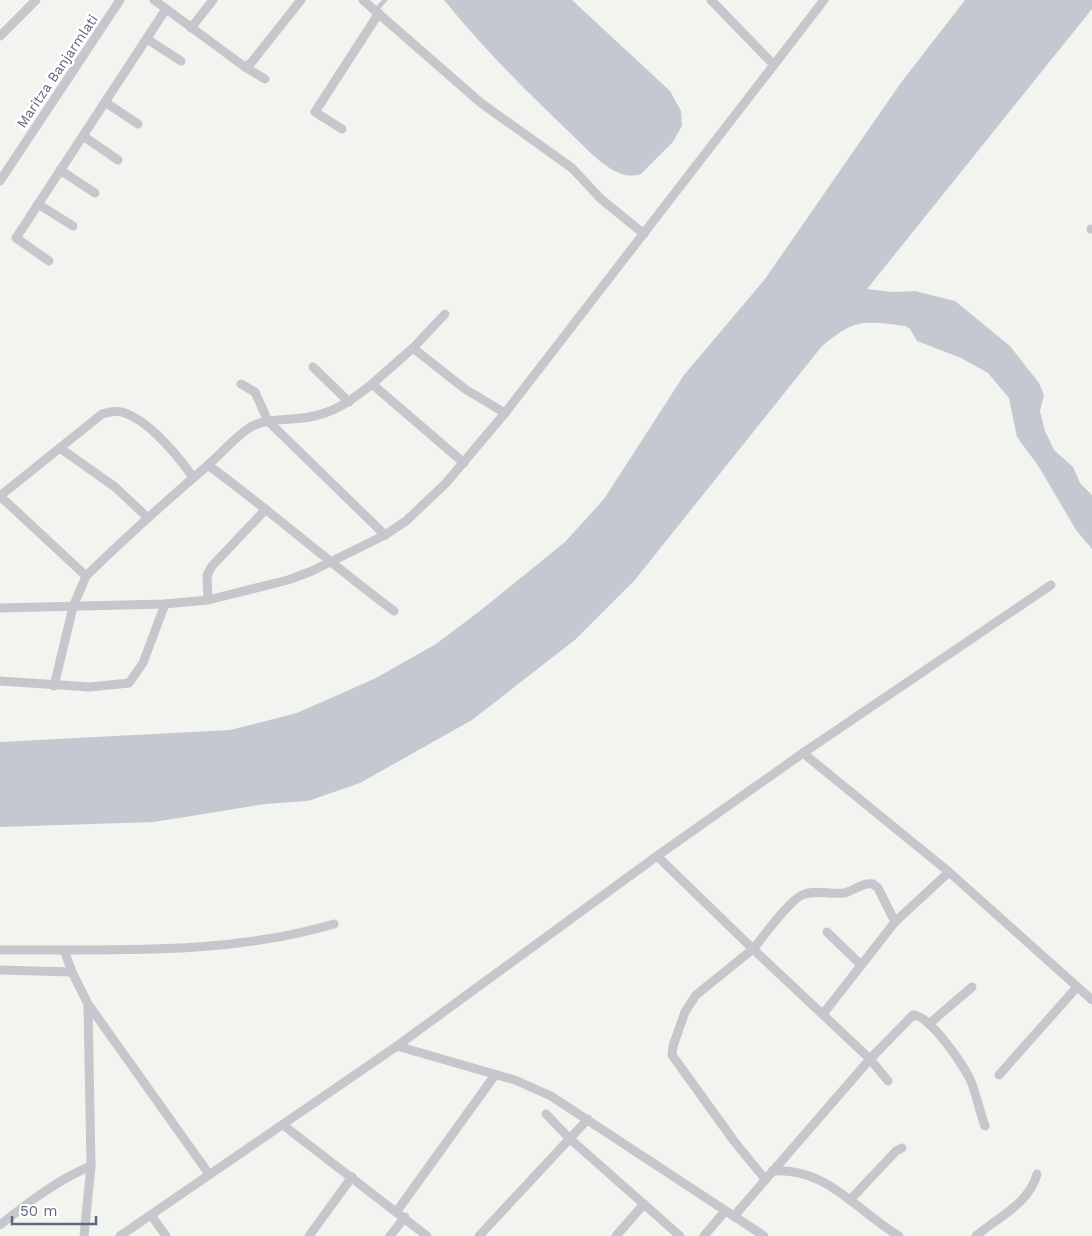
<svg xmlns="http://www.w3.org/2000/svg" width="1092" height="1236" viewBox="0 0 1092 1236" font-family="'Work Sans',sans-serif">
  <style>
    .water { fill: #c5c8d1 }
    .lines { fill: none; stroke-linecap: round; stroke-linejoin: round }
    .service { stroke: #c6c7cc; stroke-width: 4.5 }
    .minor { stroke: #c6c7cc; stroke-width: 9 }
    .labels { text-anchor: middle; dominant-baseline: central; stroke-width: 5; stroke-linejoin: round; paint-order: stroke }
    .street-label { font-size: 14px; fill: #636881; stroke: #fff }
  </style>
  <rect width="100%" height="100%" fill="#f2f4f0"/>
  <g class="water">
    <path d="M444,0h128l98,91 11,20 1,15 -10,17 -31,31c-6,2 -13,2 -19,0 -19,-6 -40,-30 -54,-43 -44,-42 -86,-84 -124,-131z"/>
    <path d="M965,0h127v9l-225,280 25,3 23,-1 40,10 55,45 29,37 5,12 -4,16 5,20 9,19 19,17 7,16 12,12v54l-16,-19 -37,-63 -22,-30 -8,-39 -21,-25 -27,-15 -44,-17 -7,-12 -4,-3c-43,-5 -50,-8 -84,20l-188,235 -58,58 -104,81 -112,63 -52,18 -43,3 -111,18 -154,5v-85l230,-12 67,-17 79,-35 60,-34 45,-34 84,-68 39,-43 80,-124 81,-96 135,-195z"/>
  </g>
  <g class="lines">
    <path class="service" d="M376,10l9,-10"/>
    <g class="minor">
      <path d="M154,0l91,67 20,12"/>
      <path d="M363,0l118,103 91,65 29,31 43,35"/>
      <path d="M711,0l63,65"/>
      <path d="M191,28l22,-28"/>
      <path d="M0,36l36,-36"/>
      <path d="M147,39l34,22"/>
      <path d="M245,67l6,-4 50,-63"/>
      <path d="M105,102l33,22"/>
      <path d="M342,129l-27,-17 64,-99"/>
      <path d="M83,136l35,24"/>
      <path d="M60,170l35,23"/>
      <path d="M0,181l120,-181"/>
      <path d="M38,204l35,22"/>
      <path d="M1091,229h1"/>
      <path d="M49,261l-33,-23 150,-229"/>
      <path d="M413,348l52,41 40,24"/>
      <path d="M313,367l36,35"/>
      <path d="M241,384l14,8 13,29 117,114"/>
      <path d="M372,384l41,-36 32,-34"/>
      <path d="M60,448l55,39 32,30"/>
      <path d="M208,465c64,47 123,99 186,146"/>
      <path d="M0,496l86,80c39,-38 79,-74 121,-110 15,-13 26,-27 42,-38 17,-11 41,-7 60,-11 25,-4 43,-17 63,-33l92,79"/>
      <path d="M0,496l102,-82c8,-2 15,-4 23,-1 25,9 52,42 68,64"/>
      <path d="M208,600l-1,-25 5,-9 54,-57"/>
      <path d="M0,608l165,-4 43,-4 80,-20 24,-9 73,-36 21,-14 40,-38 59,-70 319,-413"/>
      <path d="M0,681l90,6 39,-4 14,-20 22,-59"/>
      <path d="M54,686l19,-79 13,-31"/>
      <path d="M803,753l146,119 143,128"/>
      <path d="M657,856l96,93c10,-12 36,-48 49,-54 12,-6 29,0 42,-2 10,-2 18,-11 29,-9l5,4 17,34"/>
      <path d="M827,932l34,33"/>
      <path d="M0,950c113,-1 225,6 334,-26"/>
      <path d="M64,950l8,22"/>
      <path d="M0,970l72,2 16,32 121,170"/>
      <path d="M823,1014l72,-92 54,-50"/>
      <path d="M929,1024l43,-37"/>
      <path d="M397,1046l118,34 36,16 213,140"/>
      <path d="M999,1075l78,-88"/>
      <path d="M546,1114l23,24 111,98"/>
      <path d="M283,1125l144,111"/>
      <path d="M772,1171c53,-5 85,40 127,65"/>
      <path d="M765,1179l-31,-38 -62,-86 1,-9 12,-34 11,-17 57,-46 117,110 18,22"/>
      <path d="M850,1200l46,-49 6,-3"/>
      <path d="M397,1211l98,-136"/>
      <path d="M151,1215l15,21"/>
      <path d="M734,1216l136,-157 43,-44c17,0 53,53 59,69 5,14 8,28 13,42"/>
      <path d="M0,1225c29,-23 57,-45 91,-59l-3,-161"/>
      <path d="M84,1236l7,-70"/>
      <path d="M120,1236l277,-190 260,-190 146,-103 248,-168"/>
      <path d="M309,1236l43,-59"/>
      <path d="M390,1236l15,-19"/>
      <path d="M479,1236l109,-117"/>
      <path d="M616,1236l28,-32"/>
      <path d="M704,1236l21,-25"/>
      <path d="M976,1236c22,-19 53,-32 61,-62"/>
    </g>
  </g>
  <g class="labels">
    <g class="street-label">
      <text transform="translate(57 71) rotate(-56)">Maritza Banjarmlati</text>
    </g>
  </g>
  <path d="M12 1216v8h84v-8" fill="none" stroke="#636881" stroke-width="2.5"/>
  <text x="20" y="1216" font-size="15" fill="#636881" stroke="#ffffff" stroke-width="4" paint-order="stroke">50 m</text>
</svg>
